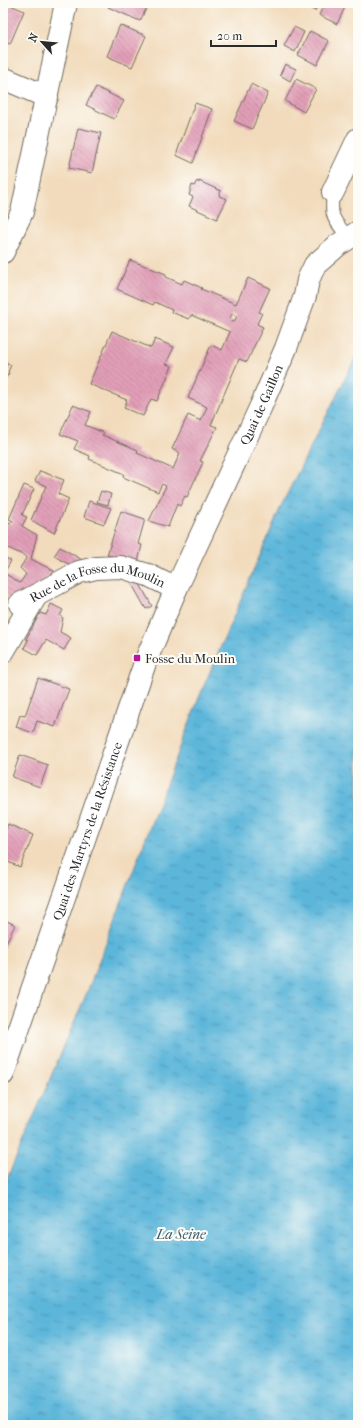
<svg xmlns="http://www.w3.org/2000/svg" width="361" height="1428" viewBox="0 0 361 1428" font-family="'IM FELL French Canon',serif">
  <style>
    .water { fill: url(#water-ripples); stroke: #447082 }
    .building { fill: url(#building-back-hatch); fill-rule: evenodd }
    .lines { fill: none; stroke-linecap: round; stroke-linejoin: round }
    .lane-casing { stroke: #71695e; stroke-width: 14 }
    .street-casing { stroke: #71695e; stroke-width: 24 }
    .lane { stroke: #fff; stroke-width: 12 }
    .street { stroke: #fff; stroke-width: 22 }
    .poi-dot { fill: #b5179e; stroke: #fdfcf7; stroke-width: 1.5 }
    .labels { text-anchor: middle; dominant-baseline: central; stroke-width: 4; stroke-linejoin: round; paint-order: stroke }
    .street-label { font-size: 13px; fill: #2b2b2b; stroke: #fdfcf7 }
    .poi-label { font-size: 13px; fill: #2b2b2b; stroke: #fdfcf7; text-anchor: start }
    .water-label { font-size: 14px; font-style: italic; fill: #3c5c68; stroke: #fdfcf7 }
  </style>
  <defs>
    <pattern id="water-ripples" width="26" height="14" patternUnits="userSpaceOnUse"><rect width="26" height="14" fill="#5cb6da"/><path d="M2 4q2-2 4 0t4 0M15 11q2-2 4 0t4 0" fill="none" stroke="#4c94b1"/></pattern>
    <pattern id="building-back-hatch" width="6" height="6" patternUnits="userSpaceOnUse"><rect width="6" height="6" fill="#e29fb8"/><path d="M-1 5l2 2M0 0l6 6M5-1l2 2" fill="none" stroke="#b78296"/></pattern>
  </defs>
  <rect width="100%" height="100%" fill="#fdfcf7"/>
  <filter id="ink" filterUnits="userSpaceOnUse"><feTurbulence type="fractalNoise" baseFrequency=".025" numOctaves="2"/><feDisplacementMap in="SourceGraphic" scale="8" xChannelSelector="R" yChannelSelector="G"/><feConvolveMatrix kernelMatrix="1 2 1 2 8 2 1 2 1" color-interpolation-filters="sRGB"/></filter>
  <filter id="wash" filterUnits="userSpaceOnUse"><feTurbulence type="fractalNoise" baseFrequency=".012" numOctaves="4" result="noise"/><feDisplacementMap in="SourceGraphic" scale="16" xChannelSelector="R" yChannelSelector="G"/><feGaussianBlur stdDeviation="0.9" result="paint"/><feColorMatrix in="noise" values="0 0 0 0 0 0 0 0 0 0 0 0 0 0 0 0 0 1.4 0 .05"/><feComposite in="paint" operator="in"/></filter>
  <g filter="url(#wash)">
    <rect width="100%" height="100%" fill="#f2dbbc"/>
    <path class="water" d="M358,353v1072h-355v-237l85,-198 112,-295 82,-191z"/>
    <g id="blocks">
      <g class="building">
        <path d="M3,3h3l18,8 -14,33 -7,-3z"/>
        <path d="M110,3h39l-9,18 -32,-14z"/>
        <path d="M306,3h13l-4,8 -10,-5z"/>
        <path d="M325,3h22l-10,21 -18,-9z"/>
        <path d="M120,25l26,11 -14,31 -25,-11z"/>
        <path d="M294,27l10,5 -9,20 -11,-6z"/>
        <path d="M310,31l19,10 -12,24 -19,-10z"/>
        <path d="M285,64l11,5 -6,12 -10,-6z"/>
        <path d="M296,79l20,10 -12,23 -19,-11z"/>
        <path d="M251,84l17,9 -16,36 -18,-8z"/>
        <path d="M96,87l28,14 -10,18 -28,-14z"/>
        <path d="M195,103l17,6 -19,54 -17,-8z"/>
        <path d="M78,128l23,5 -9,40 -23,-5z"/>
        <path d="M197,181l2,2v-2l22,10 -2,5 8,3 -10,20 -28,-13 4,-9 -4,-2 3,-10 2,1z"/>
        <path d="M130,260l36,14v3l16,7 2,-4 18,8 -1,1 35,15 12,-26 22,10 -11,24 3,1 -5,11 6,3 -16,35 -8,-3 -28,66 6,2 -17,34 3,1 -16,35 -2,-1 -5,10 -3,-2 -9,23 -19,-6 17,-35 -4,-2 -4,8 -35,-15 1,-3 -35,-15 1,-3 -16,-7 4,-8 -18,-7 13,-29 18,7 -6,13 19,8 -2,2 36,15 -1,3 36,16 7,-16 -8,-4 16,-34 13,6 6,-14 -19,-9 23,-53 11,5 8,-18 -39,-17 -2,4 -18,-7 1,-2 -17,-8 -2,3 -36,-16zM232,314l5,2 -3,6 -5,-2z"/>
        <path d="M112,331l39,17 4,-9 19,8 -8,17 6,2 -15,35 -6,-2 -8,17 -19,-8 3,-8 -38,-16z"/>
        <path d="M3,361l8,4 -3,7 1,1 -6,10z"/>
        <path d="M40,471l24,9 -6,14 11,5 -15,34 -23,-13 15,-34 -11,-5z"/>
        <path d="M24,485l10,4 -12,26 5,2 -5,9 15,9 -6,24 23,12 -21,20 -20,12 -10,-12v-35l8,5 -7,12 16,10 6,-9 -6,-6 7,-11 -23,-11 1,-2 -2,-1v-22l7,3 3,-3 -4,-2z"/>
        <path d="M101,491l10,3 -3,11 -11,-3z"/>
        <path d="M89,501l22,7 -7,16 -20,-7z"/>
        <path d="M121,511l24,8 -7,25 4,1 -4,17 -31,-7z"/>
        <path d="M60,547l24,14 -10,6 -20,-11z"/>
        <path d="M129,579h8l15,27 -6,3z"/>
        <path d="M51,604l12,6 -3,6 3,2 -3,14 11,6 -7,12 -18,-10 -9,15 -13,-7 4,-8 -2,-1 14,-26 6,2z"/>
        <path d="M3,617l8,9 -8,10z"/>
        <path d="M38,678l31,11 -14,38 -18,-6 -4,12 -17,-6 4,-12 5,1z"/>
        <path d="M20,755l28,10 -8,22 -28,-10z"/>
        <path d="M8,824l25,11 -13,32 -17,-7v-25z"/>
        <path d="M3,919l12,6 -12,24z"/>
      </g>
    </g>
  </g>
  <g filter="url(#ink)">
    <use href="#blocks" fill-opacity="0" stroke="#71695e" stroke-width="1"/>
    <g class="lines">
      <g class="lane-casing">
        <path id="lane" d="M333,192c-3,26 0,27 16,46"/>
      </g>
      <g class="street-casing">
        <g id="street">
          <path d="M3,78l44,19"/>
          <path d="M333,192l25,-53"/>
          <path d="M3,252l19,-40 44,-209"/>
          <path id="s1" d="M20,604l59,-32 17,-4 25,-1 27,8 28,14"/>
          <path d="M3,652l33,-56"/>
          <path id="s2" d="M3,1074l143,-414 30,-71 85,-183 25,-58 19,-52 3,-16 7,-15 23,-20 20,-13"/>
        </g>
      </g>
      <use href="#lane" class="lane"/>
      <use href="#street" class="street"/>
    </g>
  </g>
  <rect class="poi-dot" x="133" y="654" width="8" height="8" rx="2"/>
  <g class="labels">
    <g class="street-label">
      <text stroke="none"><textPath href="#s2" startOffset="718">Quai de Gaillon</textPath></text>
      <text stroke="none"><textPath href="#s1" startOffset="84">Rue de la Fosse du Moulin</textPath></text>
      <text stroke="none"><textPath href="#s2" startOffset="257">Quai des Martyrs de la Résistance</textPath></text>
    </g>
    <g class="poi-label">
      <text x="145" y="658">Fosse du Moulin</text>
    </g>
    <g class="water-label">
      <text x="181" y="1234">La Seine</text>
    </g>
  </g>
  <rect width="361" height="1428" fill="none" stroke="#fdfcf7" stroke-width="16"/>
  <g transform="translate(42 42) rotate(297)" stroke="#fdfcf7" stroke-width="3" paint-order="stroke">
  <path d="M0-3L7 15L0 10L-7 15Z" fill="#2b2b2b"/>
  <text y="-6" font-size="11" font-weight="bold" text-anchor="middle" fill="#2b2b2b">N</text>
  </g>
  <path d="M211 40v6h65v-6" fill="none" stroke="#2b2b2b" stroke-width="2"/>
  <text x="217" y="40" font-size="12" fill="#2b2b2b" stroke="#fdfcf7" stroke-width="3" paint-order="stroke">20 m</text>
</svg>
